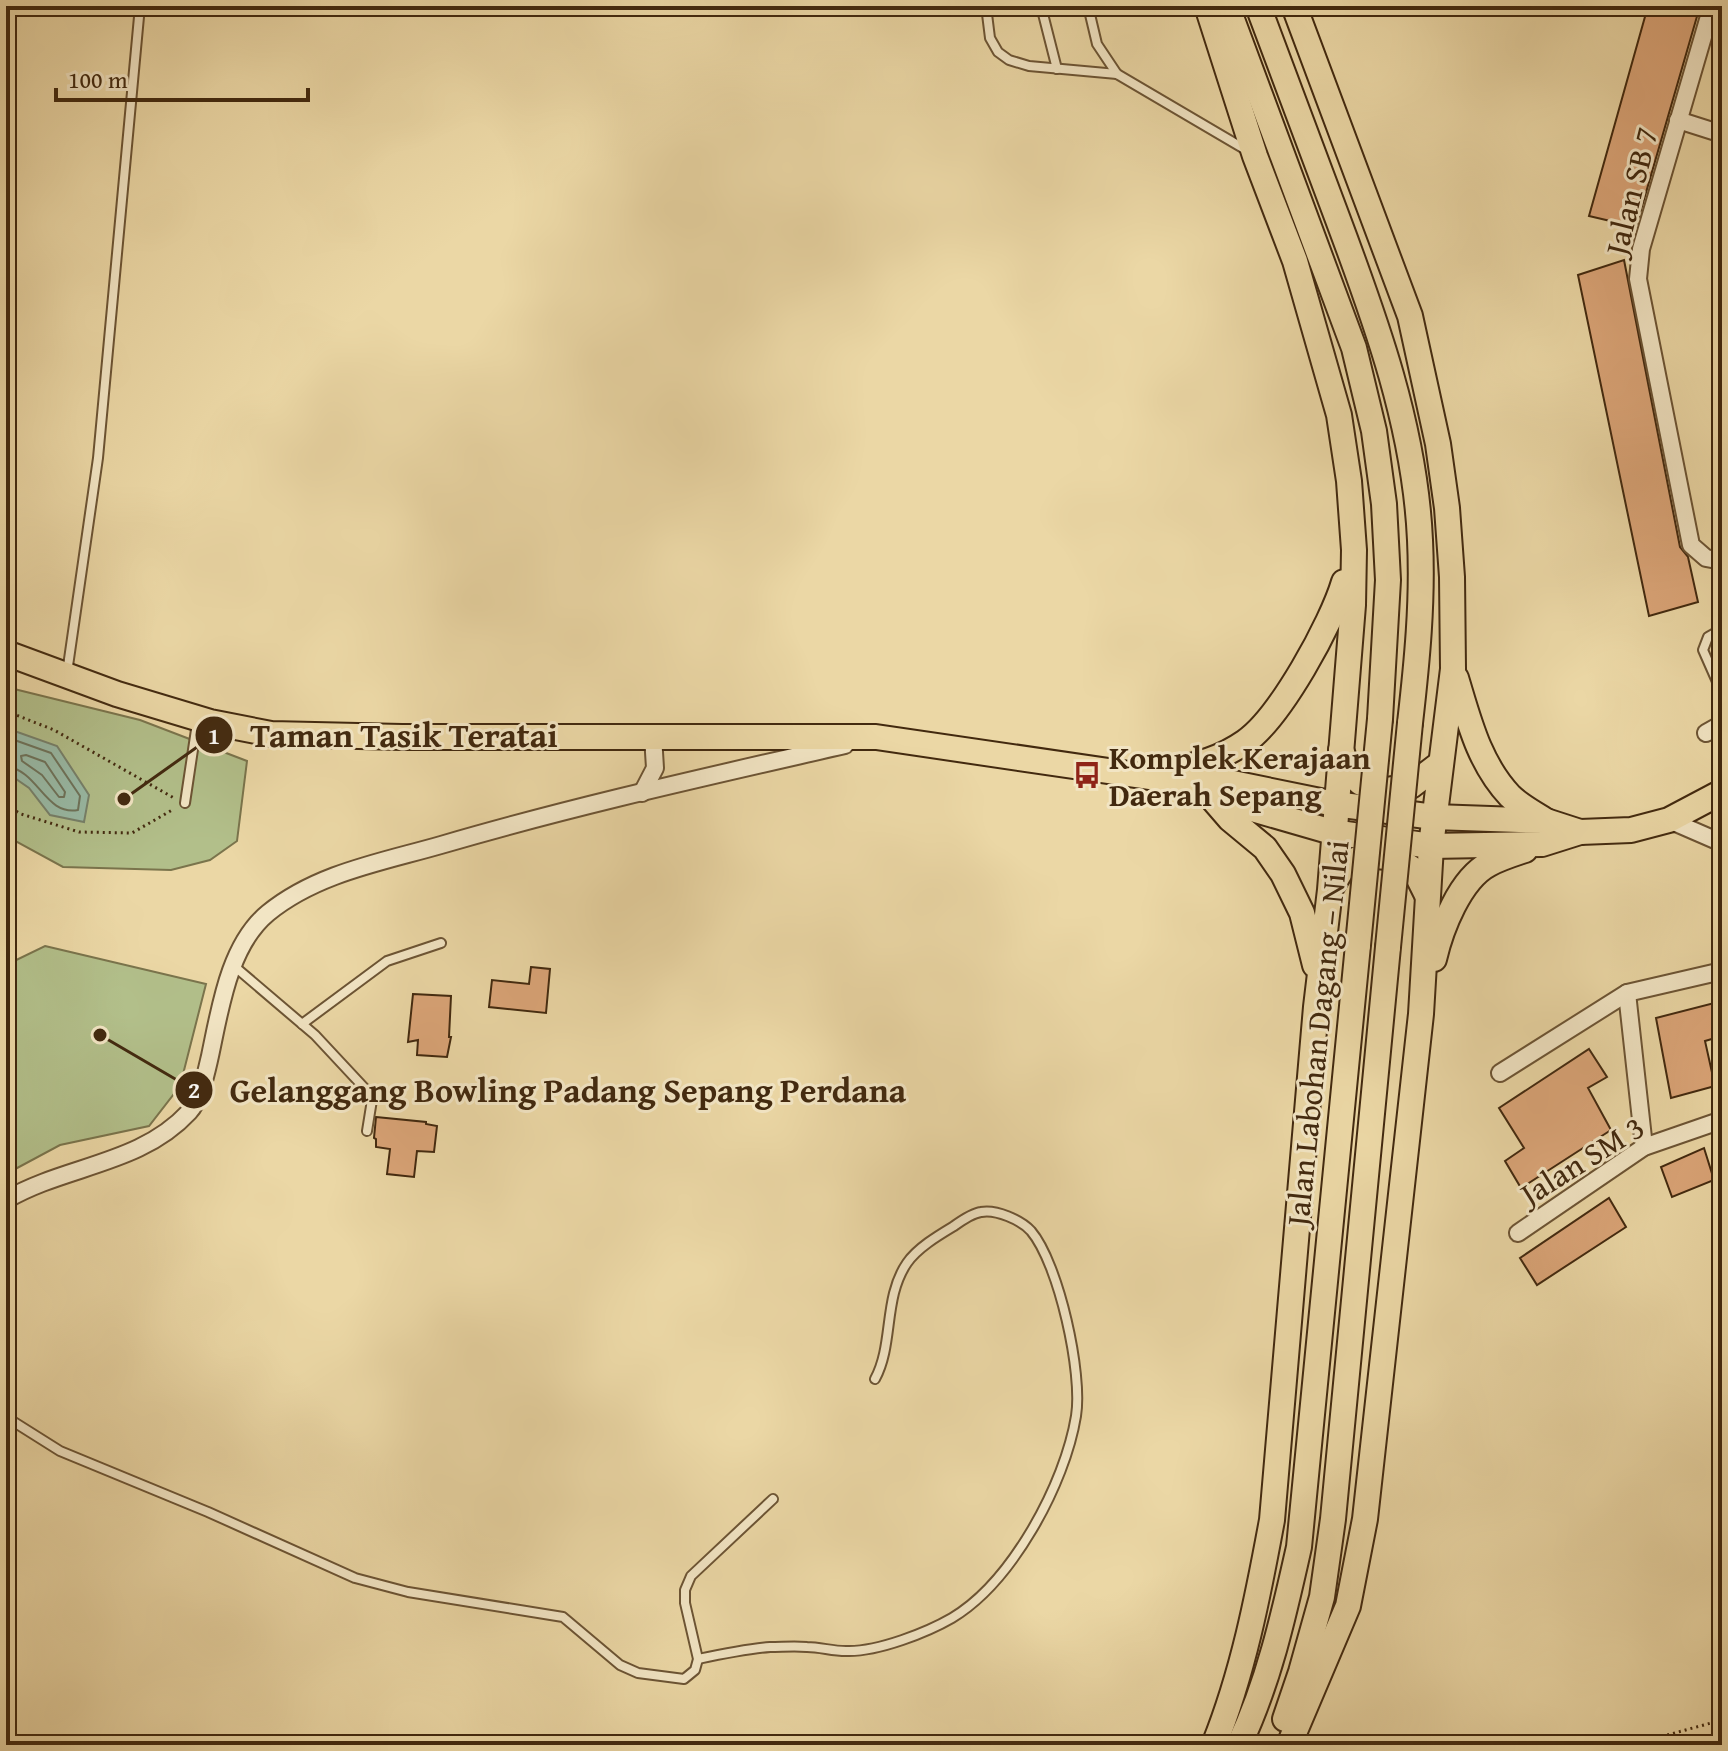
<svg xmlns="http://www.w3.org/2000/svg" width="1728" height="1751" viewBox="0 0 1728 1751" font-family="'Gentium Book Plus',serif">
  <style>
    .green { fill: #b2bf8a; stroke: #7a744c; stroke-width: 2 }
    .water { fill: #98baa6; stroke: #76806a; stroke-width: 2 }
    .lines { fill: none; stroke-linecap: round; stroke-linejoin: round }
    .shore { stroke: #6d725a; stroke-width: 2 }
    .building { fill: #dba578; stroke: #42290f; stroke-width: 2 }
    .service-casing { stroke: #6c5434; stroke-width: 12 }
    .minor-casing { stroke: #6c5434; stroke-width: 20 }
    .primary-casing { stroke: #42290f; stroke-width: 28 }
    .path { stroke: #42290f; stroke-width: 3; stroke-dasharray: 2 4; stroke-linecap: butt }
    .service { stroke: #f2e5c4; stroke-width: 8 }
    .minor { stroke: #f2e5c4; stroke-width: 16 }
    .primary { stroke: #ebd7a5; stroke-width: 24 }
    .primary-bridge-casing { stroke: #42290f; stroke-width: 28; stroke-linecap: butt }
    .primary-bridge { stroke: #ebd7a5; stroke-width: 24 }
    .labels { text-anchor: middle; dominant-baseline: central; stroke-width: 6; stroke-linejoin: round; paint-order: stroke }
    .street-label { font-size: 32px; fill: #42290f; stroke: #f2e5c4 }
    .poi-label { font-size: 32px; font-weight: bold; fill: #42290f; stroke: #f2e5c4; text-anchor: start }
    .leader { fill: none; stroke: #42290f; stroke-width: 3 }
    .callout-dot { fill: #42290f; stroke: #f2e5c4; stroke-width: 3 }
    .mark-label { font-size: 24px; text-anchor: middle; font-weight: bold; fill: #fff }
    .callout-label { font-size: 34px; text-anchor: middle; font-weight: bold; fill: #42290f; stroke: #f2e5c4; stroke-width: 6; stroke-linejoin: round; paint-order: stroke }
  </style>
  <rect width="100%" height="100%" fill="#ebd7a5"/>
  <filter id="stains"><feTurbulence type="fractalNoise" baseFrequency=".0025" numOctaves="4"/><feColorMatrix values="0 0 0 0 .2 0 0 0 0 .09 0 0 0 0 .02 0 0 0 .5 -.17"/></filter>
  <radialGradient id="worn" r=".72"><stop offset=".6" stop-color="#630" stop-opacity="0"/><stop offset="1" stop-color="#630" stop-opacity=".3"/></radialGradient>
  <g class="green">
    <path d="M6,687l134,33 107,41 -10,80 -27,19 -39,10 -108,-3 -57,-31z"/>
    <path d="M45,946l161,38 -26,102 -31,40 -89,19 -54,29v-209z"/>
  </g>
  <path class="water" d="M6,728l51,18 32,49 -5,27 -34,-7 -21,-27 -23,-16z"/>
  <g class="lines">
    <g class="shore">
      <path d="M6,737l45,16 29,43 -2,14c-33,6 -39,-39 -72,-44"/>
      <path d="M26,755l19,7 20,30 -1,5h-5l-17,-22 -20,-14 -1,-5z"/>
    </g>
  </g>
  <g class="building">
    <path d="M1648,6h52l-64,221 -47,-11z"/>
    <path d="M1624,260l56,287 8,10 10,45 -49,14 -71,-341z"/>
    <path d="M531,967l19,2 -4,44 -57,-6 3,-27 37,4z"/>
    <path d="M413,994l38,2 -2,41h2l-4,20 -30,-2 1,-15 -10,2z"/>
    <path d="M1722,1001v35l-17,5 10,45 -44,12 -15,-80z"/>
    <path d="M1589,1049l18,28 -19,11 23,42 -90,58 -16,-27 19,-13 -25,-40z"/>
    <path d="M376,1117l50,5v2l11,2 -3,26 -17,-1 -3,26 -27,-3 3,-25 -14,-2v-8l-2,-1z"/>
    <path d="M1704,1148l10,32 -42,17 -11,-30z"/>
    <path d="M1609,1198l17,29 -89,58 -17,-27z"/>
  </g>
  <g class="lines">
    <g class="service-casing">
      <g id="service">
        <path d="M986,6l4,32 8,14 11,8 20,6 88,8 131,77"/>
        <path d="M1041,6l16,63"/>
        <path d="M1088,6l9,38 20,30"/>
        <path d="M1722,629l-14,8 -5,13 19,43"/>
        <path d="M67,673l31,-215 42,-452"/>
        <path d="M185,803l12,-80"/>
        <path d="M234,966l81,69 55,59 2,6 -5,31"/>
        <path d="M302,1024l85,-63 54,-18"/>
        <path d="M6,1417l54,34 148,61 147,66 53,14 155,25 57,48 18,8 46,6 11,-9 3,-11 -13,-56v-13l6,-14 82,-77"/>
        <path d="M698,1659c24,-5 48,-10 72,-12 12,0 25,-1 37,0 14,0 28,5 42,4 30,0 77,-18 103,-33 60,-36 113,-134 124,-202 7,-42 -17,-152 -45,-185 -10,-11 -35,-22 -50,-19 -8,1 -20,9 -27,14 -15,9 -37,22 -47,37 -24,35 -13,81 -32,116"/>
      </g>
    </g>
    <g class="minor-casing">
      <g id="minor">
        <path d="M1712,6l-71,243 -3,30 53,266 15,13 16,3"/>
        <path d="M1678,120l44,14"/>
        <path d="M1706,733l16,-9"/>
        <path d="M642,793l13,-25 -2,-32"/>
        <path d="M1669,820l53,23"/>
        <path d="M1627,993l17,154"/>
        <path d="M1500,1073l127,-80 95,-22"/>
        <path d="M6,1200c60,-35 134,-35 183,-88 12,-13 17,-39 21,-56 10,-47 19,-111 58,-143 49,-40 114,-51 173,-68 133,-39 269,-69 404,-100"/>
        <path d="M1518,1233l126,-86 78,-27"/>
      </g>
    </g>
    <g class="primary-casing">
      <g id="primary">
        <path d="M1207,6l48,150 40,105 44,154 10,66 5,69 -1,55 -23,285 -14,117 -44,513c-14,76 -29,153 -58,225"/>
        <path d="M1227,6l127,342 20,83 10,73 4,76 -8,139"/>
        <path d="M1258,6c26,70 53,141 79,211 39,104 78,211 83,323 3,61 -3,122 -10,183"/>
        <path d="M6,653l111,41 93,28 61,12 131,3h474l314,46 23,-4 122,25 99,13 112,4 34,11"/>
        <path d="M1456,678c13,43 23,85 54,118 10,10 24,17 36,25"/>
        <path d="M1341,750l9,23 11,10 25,7 25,-4 30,-23"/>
        <path d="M1171,771c27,-6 51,-13 74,-29 35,-24 87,-119 99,-160"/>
        <path d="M1211,797l121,35 99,14 111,-2 38,-12 51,-2 38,-10 53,-28"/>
        <path d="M1211,797l19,22 35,29 18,26 19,39 13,52"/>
        <path d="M1331,888l14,-24 22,-9 29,3 19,13 12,24"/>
        <path d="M1434,959c7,-30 26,-80 55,-95 11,-6 24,-10 36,-14"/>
        <path d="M1285,1719l16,-47 21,-75 11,-78 55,-572"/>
        <path d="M1239,1745c30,-63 45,-131 60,-198l59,-602"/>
        <path d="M1289,1745l59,-139 17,-87 56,-505 10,-168 22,-177 -1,-92 -5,-69 -9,-64 -28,-128 -116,-310"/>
      </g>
    </g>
    <g class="path">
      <path d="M6,711l48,19 120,68"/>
      <path d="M6,805l15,9 58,18 53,1 42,-24"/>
      <path d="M1590,1745l70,-8 62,-17"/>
    </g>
    <use href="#service" class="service"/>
    <use href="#minor" class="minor"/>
    <use href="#primary" class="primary"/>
    <g class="primary-bridge-casing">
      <g id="primary-bridge">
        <path d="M1358,945l22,-226"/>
        <path d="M1388,947l22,-224"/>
      </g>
    </g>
    <use href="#primary-bridge" class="primary-bridge"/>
  </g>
  <defs>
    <g id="bus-bare" transform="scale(2.16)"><path d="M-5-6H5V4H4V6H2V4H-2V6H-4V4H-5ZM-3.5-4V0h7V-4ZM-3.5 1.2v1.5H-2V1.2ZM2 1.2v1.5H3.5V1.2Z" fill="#8f2418" stroke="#f2e5c4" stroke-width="2.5" paint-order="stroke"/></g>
  </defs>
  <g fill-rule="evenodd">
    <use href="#bus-bare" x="1087" y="775"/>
  </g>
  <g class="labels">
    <g class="street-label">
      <text transform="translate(1631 191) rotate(-76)">Jalan SB 7</text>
      <text transform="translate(1317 1033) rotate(-84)">Jalan Labohan Dagang ‒ Nilai</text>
      <text transform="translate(1582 1160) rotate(-32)">Jalan SM 3</text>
    </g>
    <g class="poi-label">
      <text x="1109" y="757">Komplek Kerajaan<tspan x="1109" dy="37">Daerah Sepang</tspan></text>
    </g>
  </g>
  <path class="leader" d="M124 799L214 735M100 1035L194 1090"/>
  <g class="callout-dot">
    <circle cx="124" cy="799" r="8"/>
    <circle cx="100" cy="1035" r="8"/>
    <circle cx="214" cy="735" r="20"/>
    <circle cx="194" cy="1090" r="20"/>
  </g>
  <g class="mark-label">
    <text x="214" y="744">1</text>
    <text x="194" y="1098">2</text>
  </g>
  <g class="callout-label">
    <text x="404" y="747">Taman Tasik Teratai</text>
    <text x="568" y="1102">Gelanggang Bowling Padang Sepang Perdana</text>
  </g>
  <rect width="1728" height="1751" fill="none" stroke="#ebd7a5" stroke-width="32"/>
  <rect x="8" y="8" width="1712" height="1735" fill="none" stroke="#42290f" stroke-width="4"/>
  <rect x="16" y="16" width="1696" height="1719" fill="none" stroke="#42290f" stroke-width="2"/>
  <path d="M56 88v12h252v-12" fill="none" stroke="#42290f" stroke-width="4"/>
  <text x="68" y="88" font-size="24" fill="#42290f" stroke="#f2e5c4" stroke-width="6" paint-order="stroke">100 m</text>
  <rect width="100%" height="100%" filter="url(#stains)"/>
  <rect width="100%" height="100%" fill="url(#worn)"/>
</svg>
